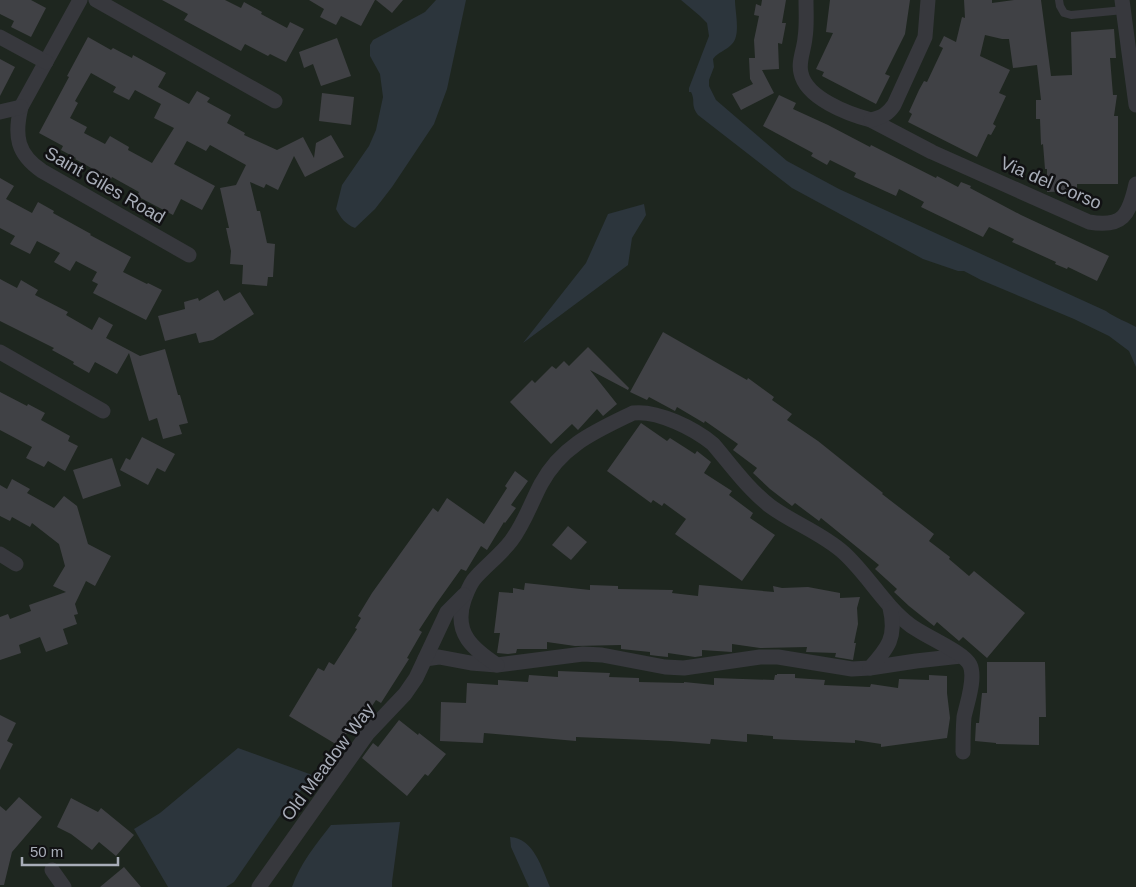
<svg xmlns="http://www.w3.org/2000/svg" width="1136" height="887" viewBox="0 0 1136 887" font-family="Helvetica,sans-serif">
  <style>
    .green { fill: #1e261f }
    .water { fill: #2c353c }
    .building { fill: #404145; fill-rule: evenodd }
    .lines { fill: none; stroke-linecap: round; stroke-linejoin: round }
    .service { stroke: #37383d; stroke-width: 8 }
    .minor { stroke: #37383d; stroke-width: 15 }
    .labels { text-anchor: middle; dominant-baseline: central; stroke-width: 5; stroke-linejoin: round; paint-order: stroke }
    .street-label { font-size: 18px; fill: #a8adb8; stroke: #111113 }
  </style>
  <rect width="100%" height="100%" fill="#161618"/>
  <rect class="green" x="0" y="0" width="1136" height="887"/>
  <g class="water">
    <path d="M436,0h30l-19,89 -13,35 -42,63 -17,22 -20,19c-10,-4 -14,-10 -19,-19l6,-24 27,-39 7,-16 7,-33 -3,-23 -10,-18v-11l3,-5 52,-28z"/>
    <path d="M681,0h54c0,12 6,35 -3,44 -5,6 -14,8 -19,15l1,8 -5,13v6l7,14 71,61 52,28 267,122c9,7 20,10 30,16v40l-7,-16 -20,-15 -35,-17 -93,-39 -17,-9h-6l-35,-12 -131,-71 -94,-73c-8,-11 -2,-13 -7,-23h-2v-4l20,-52 -2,-13 -7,-7z"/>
    <path d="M644,204l2,11 -14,23 -4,27 -105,78 63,-80 22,-49z"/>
    <path d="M238,748l77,28 -27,28 -54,78 -8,5h-58l-34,-58 26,-16z"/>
    <path d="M400,822l-8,60v5h-100c8,-23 24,-43 39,-62z"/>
    <path d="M510,837c24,1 32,32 40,50h-21l-18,-40z"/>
  </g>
  <g class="building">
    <path d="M0,0h31l15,8 -15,29 -20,-10 3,-6 -14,-7z"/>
    <path d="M162,0h63l16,8 3,-6 18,10 -1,2 26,14 3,-6 14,7 -18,33 -16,-8 -2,2 -23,-12 -4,7 -57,-31 4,-6z"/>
    <path d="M309,0h66l-14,26 -20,-10 -5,9 -16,-8 4,-8z"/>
    <path d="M376,0h27l-11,13z"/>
    <path d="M762,0h24l-4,23h4l-4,21 -4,-1 1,26 -17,1 12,23 -33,17 -9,-16 21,-10 -3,-5 -1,-21h6l-1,-18 5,-24 -5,-1 2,-11 5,2z"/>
    <path d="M830,0h80l-5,34 -20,40 5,2 -14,28 -54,-28 2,-4 -8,-3 17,-36 -7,-1z"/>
    <path d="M964,0h28v3l22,-3h27l10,76 21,-1 -1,-43 43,-3 2,29h-6l3,37h4l-3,21h4v68h-41v7l-30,1v-23h-2l-2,-25 -2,1 -1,-26h-4v-19h5l-4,-35 -24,3 -4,-29h-7l-17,-4 -5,21 30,14 -11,23 7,3 -13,28 3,2 -5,9 -3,-1 -11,23 -69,-35 4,-8 -3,-2 10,-22 5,-9 3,1 16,-34 -4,-2 5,-10 12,6 6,-25 3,1z"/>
    <path d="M88,37l23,13 2,-2 19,10 1,-3 33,18 -8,14 31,17 8,-13 13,7 -3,4 24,13 -4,8 18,10 -1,2 33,15 26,-13 11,21 2,-15 15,-8 13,22 -39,20 -11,-21 -16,34 -12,-6 -2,4 -14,-6 7,29h3l7,32 8,1 -2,33h-5l-1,9 -25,-2 1,-19 -13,-1 1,-13 -5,-23h3l-9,-40 16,-3 10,-20 -36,-20 -4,6 -19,-10 -13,23 41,22 -13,24 -21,-11 -8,16 -36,-19 2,-4 -27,-15 -1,2 -36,-20 1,-1 -15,-8 2,-4 -24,-13 30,-56 -2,-1zM91,73l25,14 -3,5 16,8 6,-10 26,14 -7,14 20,10 -22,35 -24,-13 1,-3 -19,-11 -5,8 -21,-11 3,-6 -17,-9 8,-15 -3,-2z"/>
    <path d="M337,38l14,38 -30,10 -8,-22 -9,4 -5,-16z"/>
    <path d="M0,59l15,8 -15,29z"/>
    <path d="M322,93l32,4 -3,28 -32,-4z"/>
    <path d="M779,95l17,8 -3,6 35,16 42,22 1,-2 65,33 1,-2 21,11 3,-5 10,4 -1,2 51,27 88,41 -12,25 -29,-14 -1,2 -12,-5 1,-2 -44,-20 2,-3 -25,-12 -6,10 -62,-30 3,-5 -25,-13 -3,7 -42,-19 2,-4 -26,-13 -3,5 -16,-9 2,-3 -50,-27z"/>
    <path d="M0,178l14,8 -8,13 26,14 6,-11 16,9 -1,2 38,21 -1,1 41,22 -8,15 24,12 1,-1 14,7 -16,30 -53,-27 5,-9 -6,-3 5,-9 -21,-11 -6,10 -16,-9 6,-9 -23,-12 -7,13 -20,-10 5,-8 -15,-8z"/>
    <path d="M0,279l17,9 4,-8 17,10 -3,5 33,17 -2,3 26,15 7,-13 14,8 -7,13 34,18 25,-7 13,46h2l8,28 -9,2 3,9 -19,5 -6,-21 -8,3 -20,-68 -12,21 -22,-12 -6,11 -16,-9 1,-2 -22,-12 2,-2 -54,-27z"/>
    <path d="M218,290l6,11 16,-9 14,22 -41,26 -14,3 -3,-10 -31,8 -7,-25 27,-7 -1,-7 14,-4 1,3z"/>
    <path d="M663,332l84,48 1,-2 26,19 -2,3 20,14 -5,6 31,21 65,52 -1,1 52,40 -5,7 21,16 -1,2 20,17 5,-5 51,42 -38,45 -24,-21 -4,4 -22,-19 -3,4 -25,-20 -15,-14 3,-3 -22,-20 4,-4 -58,-47 -2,3 -24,-18 -3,3 -22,-17 -17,-16 4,-5 -24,-18 5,-6 -33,-23 -1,2 -27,-16 -2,4 -26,-14 -2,3 -17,-8z"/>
    <path d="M588,347l41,41 -1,2 -38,-20 27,34 -14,12 -6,-7 -19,21 -6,-6 -21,20 -41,-42 22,-22 3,3 17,-17 4,3 8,-8 5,5z"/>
    <path d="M0,392l27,14 1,-2 17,9 -4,7 29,16 -2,5 10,5 -13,25 -17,-10 -4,6 -18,-9 6,-11 -32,-17z"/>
    <path d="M641,423l26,18 3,-3 25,16 2,-3 14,11 -7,11 28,18 -3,4 24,18 -3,5 25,17 -33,46 -67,-47 11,-15 -22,-16 -2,3 -9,-6 -2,3 -44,-32z"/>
    <path d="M142,437l33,17 -10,18 -8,-4 -9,17 -28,-15 6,-12 4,2z"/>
    <path d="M112,458l9,28 -38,13 -10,-29z"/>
    <path d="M515,471l13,10 -17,24 5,3 -11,15 -1,-1 -17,28 -6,-4 -15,25 -5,-2 -25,35 -17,26 3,2 -15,26 2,1 -28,44 -5,-3 -16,24 -6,-3 -15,25 -50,-30 29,-48 6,3 5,-9 5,3 23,-36 -2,-1 6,-10 -3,-2 14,-23 61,-85 5,4 9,-14 37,26 23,-36 -2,-2z"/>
    <path d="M12,479l18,10 -3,4 27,15 10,-12 13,10 11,38 23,12 -16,30 -9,-5 -11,23 3,10 -4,1 3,9 -14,5 5,15 -22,8 -6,-15 -21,8 2,8 -21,7v-43l8,-3 2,5 21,-8 -2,-6 37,-13 -13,-6 12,-20 -6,-22 -27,-21 -2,4 -18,-10 -2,4 -10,-5v-31l7,4z"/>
    <path d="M568,526l19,16 -16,18 -19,-15z"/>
    <path d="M525,583l65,7v-5l28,1v3l55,1 -1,3 26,3 1,-11 75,7 -1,-6 9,2 26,-1 32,6v5l20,-1 -3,11 1,16 -4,19h2l-3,17 -18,-3 1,-4 -30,-1 1,-5 -47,1 -28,-4v8l-30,-2v6l-7,1 -27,-4v4l-10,-1 -8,-1v-3l-29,-3v-4l-46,1 -28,-4v7h-30l-1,4 -8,1 -11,-1 3,-20h-6l5,-41 14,1v-5l11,2z"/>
    <path d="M987,662h58l1,55h-7v28l-43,-1v-1l-21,-2 1,-18h3l3,-30h5z"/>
    <path d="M558,671l52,2 -1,4 30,1v4l45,1v-1l30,3v-7l60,2 1,-5h2v-1h18v4l30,2 -1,5 46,2 1,-3 27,4 1,-9 30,1v-5l18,1v17l3,25 -3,20 -66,9v-3l-26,-4v3l-82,-4v-3l-26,-2v8l-36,-3 -1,5 -40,-3 -94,-4v4l-92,-8 -1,10 -43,-2 1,-39 25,1 1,-20 31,2v-5l30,2 1,-7 29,2z"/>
    <path d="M0,715l16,8 -9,18 6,3 -13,26z"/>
    <path d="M399,720l19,15 1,-2 27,21 -18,22 -3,-2 -18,22 -45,-38 11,-15 5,4z"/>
    <path d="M19,797l23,20 -30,35 -8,33h-4v-79l6,5z"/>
    <path d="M71,798l27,14 3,-4 33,27 -18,21 -17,-14 -7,8 -21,-16 -14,-7z"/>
    <path d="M124,867l17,20h-41z"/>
  </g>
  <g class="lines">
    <path class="service" d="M1059,0l1,6 4,7 7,2 53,-5"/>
    <g class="minor">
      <path d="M80,0l-59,107c-7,29 -4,47 21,64l147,84"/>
      <path d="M96,0l179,101"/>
      <path d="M806,0c0,13 1,26 -1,38 -1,12 -7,24 -4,35 5,25 47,41 70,47l61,32 157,70c34,6 40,-7 47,-38"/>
      <path d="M1122,0l14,105"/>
      <path d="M0,37l46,25"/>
      <path d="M0,112l21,-5"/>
      <path d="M871,120c11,-3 17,-6 23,-15l31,-68 3,-37"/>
      <path d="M0,352l103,59"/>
      <path d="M0,554l16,10"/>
      <path d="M425,659l14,-2 32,6 26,2 86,-11 19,1 63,12 19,1 76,-11h18l74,12 18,-1 46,-7 45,-5"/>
      <path d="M497,665c-24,-16 -44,-32 -33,-65 3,-8 6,-17 12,-23 11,-12 25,-23 35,-36 13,-17 20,-38 30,-57 21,-39 55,-53 92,-71 25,-3 62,16 80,31 18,21 35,45 57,62 23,17 52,27 74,47 24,22 40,52 66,72 14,11 54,27 60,40 6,13 -3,38 -6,52 -1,12 -1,23 -1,35"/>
      <path d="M870,668c18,-20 27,-31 20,-60"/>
      <path d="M52,870l12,17"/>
      <path d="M259,887l109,-154 37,-39 11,-16 31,-66 17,-17"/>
    </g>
  </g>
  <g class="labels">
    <g class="street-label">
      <text transform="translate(1051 183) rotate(23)">Via del Corso</text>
      <text transform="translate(105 185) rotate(30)">Saint Giles Road</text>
      <text transform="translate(328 762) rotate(-53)">Old Meadow Way</text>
    </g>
  </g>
  <path d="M22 857v8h96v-8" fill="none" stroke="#a8adb8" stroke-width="2.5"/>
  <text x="30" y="857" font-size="15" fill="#a8adb8" stroke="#111113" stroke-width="4" paint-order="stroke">50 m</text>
</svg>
